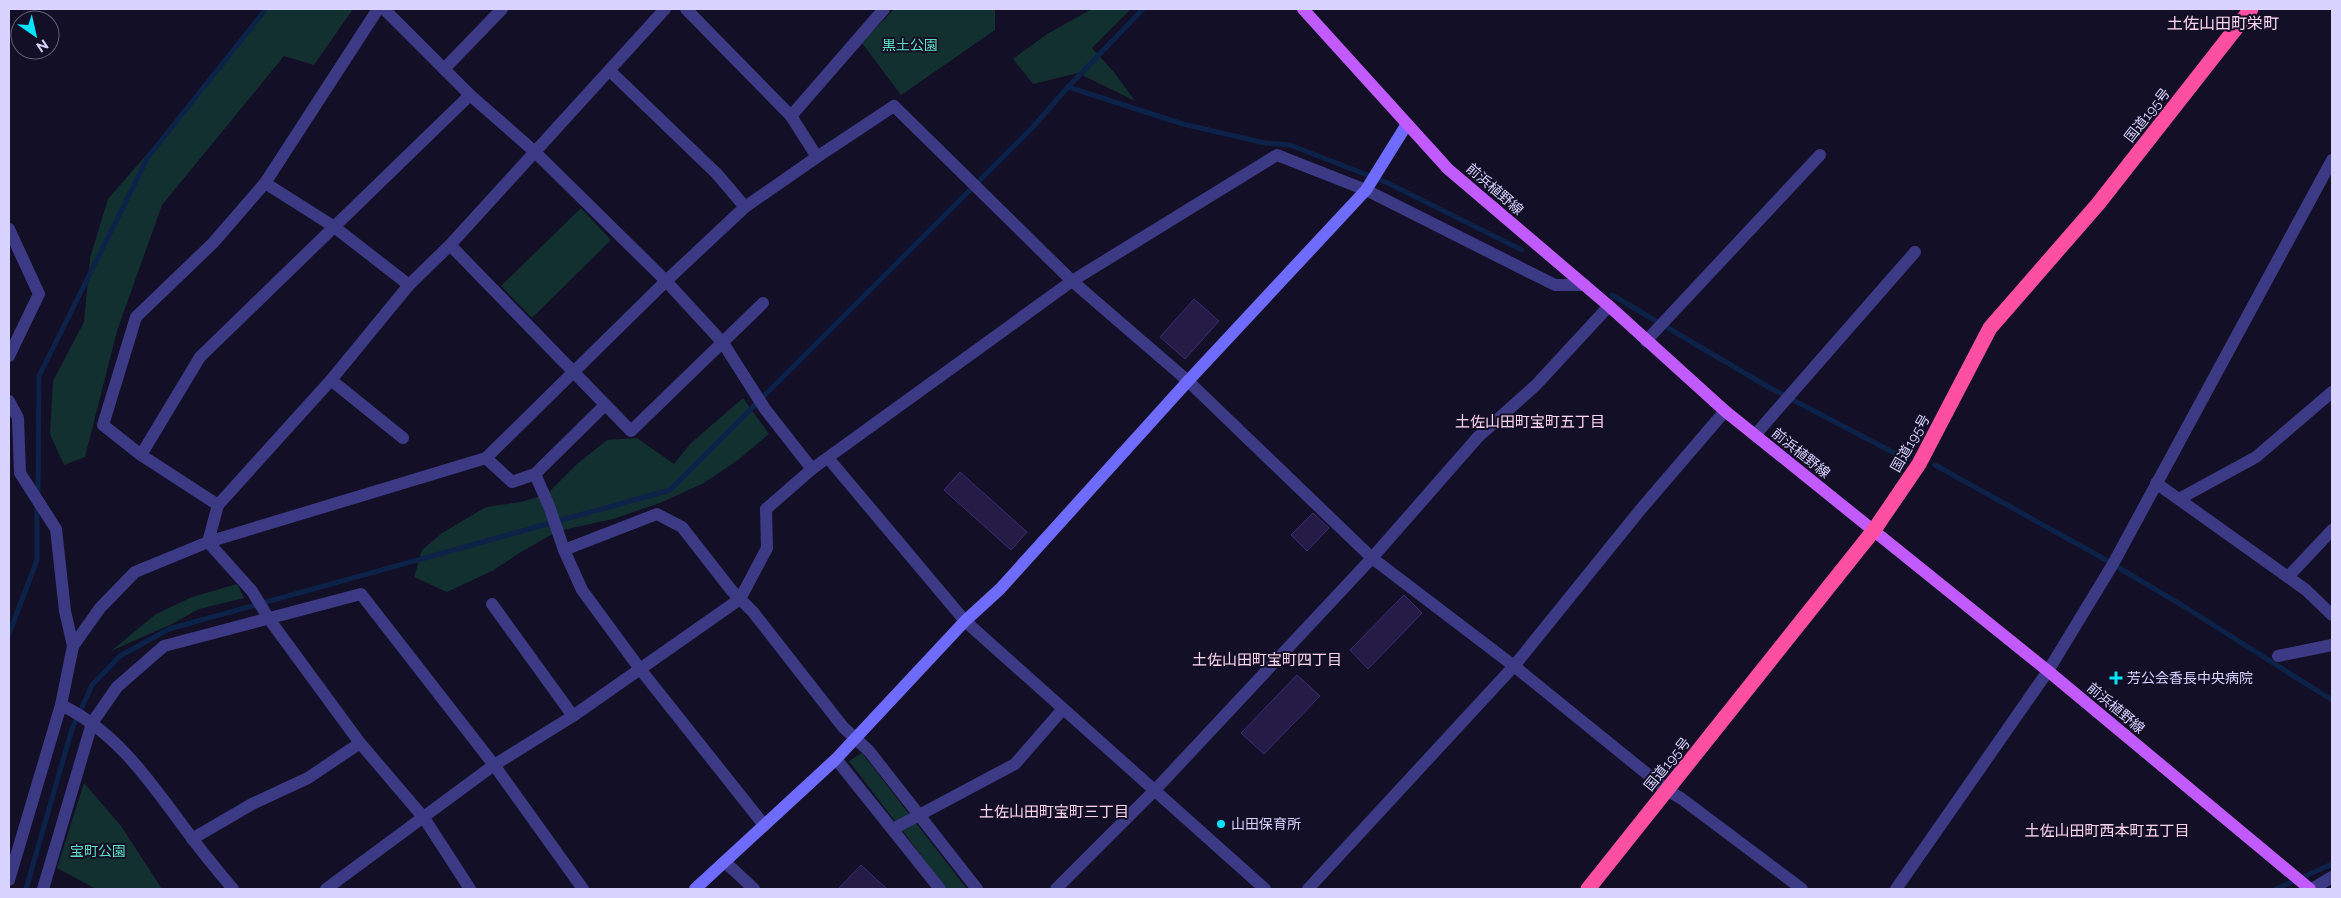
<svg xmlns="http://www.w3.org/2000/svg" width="2341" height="898" viewBox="0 0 2341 898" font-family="Raleway,'Noto Sans JP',sans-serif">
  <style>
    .green { fill: #12302f }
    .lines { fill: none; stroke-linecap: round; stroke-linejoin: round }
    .stream { stroke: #0c2248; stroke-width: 5 }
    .building { fill: #241b47; stroke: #3b2d73 }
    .street { stroke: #3d3a85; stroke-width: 12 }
    .secondary { stroke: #6f6bff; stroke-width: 12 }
    .primary { stroke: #c25bff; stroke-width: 12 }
    .highway { stroke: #ff4fa3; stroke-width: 15 }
    .poi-dot { fill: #00e5ff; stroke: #130f26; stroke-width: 2 }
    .labels { text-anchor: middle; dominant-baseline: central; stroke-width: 4; stroke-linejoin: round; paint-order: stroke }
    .park-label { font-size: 14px; fill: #5fe0c0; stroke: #130f26 }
    .street-label { font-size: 14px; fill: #d9d4ff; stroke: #130f26 }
    .poi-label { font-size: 14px; fill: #d9d4ff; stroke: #130f26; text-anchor: start }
    .neighbourhood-label { font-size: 15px; fill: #ffd6f0; stroke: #130f26 }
    .quarter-label { font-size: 16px; fill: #ffd6f0; stroke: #130f26 }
  </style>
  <rect width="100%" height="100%" fill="#130f26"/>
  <g class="green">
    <path d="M267,9h86l-39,56 -30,-9 -122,149 -45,126 -32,126 -21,8 -14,-31 3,-53 31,-59 6,-64 18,-59 111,-128z"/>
    <path d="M894,9h101v21l-94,65 -39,-52z"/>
    <path d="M1092,9h39l-39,39 21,23 22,30 -57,-28 -45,11 -20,-25 34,-25z"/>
    <path d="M581,208l30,32 -79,78 -31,-32z"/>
    <path d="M743,398l26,36 -31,26 -34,23 -44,20 -47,16 -55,12 -37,21 -29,19 -45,21 -33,-15 8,-27 20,-17 44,-26 35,-5 26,-8 30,-30 30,-24 30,-2 37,26 17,-21z"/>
    <path d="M237,584l7,14 -45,11 -27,15 -61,27 45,-37 36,-17z"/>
    <path d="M862,753l105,136h-20l-98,-128z"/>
    <path d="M84,783l37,43 41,63h-66l-39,-21z"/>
  </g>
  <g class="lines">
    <g class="stream">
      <path d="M1068,87l115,37 82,19 25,2 98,38 134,67"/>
      <path d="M1612,295l158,93 132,69"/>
      <path d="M1935,465l164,91 81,48 152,96"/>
      <path d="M38,494l1,-118 109,-219 118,-148"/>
      <path d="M9,634l28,-74v-55"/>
      <path d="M26,889l46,-160 20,-44 28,-29 49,-27 501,-139 362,-362 36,-41 75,-78"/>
      <path d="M2276,889l56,-25"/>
    </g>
  </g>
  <g class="building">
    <path d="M1194,299l25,22 -34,38 -25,-22z"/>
    <path d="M960,472l67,60 -16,18 -67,-60z"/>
    <path d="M1313,513l16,15 -22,23 -16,-16z"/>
    <path d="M1404,595l18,18 -54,56 -18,-19z"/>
    <path d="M1297,675l23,21 -56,58 -23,-21z"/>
    <path d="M861,865l26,24h-49z"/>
  </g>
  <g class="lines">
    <g class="street">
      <path d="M378,9l-113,174 68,43 76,59"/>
      <path d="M384,9l86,86 65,57 131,129 57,62 42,66 47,60"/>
      <path d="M444,69l58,-60"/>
      <path d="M610,71l107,103 28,33"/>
      <path d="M791,116l93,-107"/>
      <path d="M817,157l77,-51 178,175 116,100 184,177 142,108 153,124 15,9 120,90"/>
      <path d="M9,229l30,65 -30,62"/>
      <path d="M450,245l181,186 132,-128"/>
      <path d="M1646,341l174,-186"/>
      <path d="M331,380l72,58"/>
      <path d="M9,401l9,17 2,55 36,56 9,82 8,35 -12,59 -52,175"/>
      <path d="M1755,435l160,-183"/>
      <path d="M141,455l-38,-30 33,-108 77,-74 52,-60"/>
      <path d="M486,458l26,24 23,-8 70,-69"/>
      <path d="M828,458l137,163 300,268"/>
      <path d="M535,474l14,32 15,44 18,40 58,79 124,156"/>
      <path d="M2156,483l150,107 26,25"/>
      <path d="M2179,499l77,-42 76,-65"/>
      <path d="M218,505l-77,-50 59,-98 270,-262"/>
      <path d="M564,550l93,-36 25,13 50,64 21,21 90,115 26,24 108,138"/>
      <path d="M2288,577l44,-47"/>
      <path d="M492,604l81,112"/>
      <path d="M73,646l27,-38 35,-36 73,-30 278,-84 180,-177 79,-74 72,-50 -26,-41 -105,-107"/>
      <path d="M2278,656l54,-11"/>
      <path d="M61,705c59,28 93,83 131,133 13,18 27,34 41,51"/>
      <path d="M836,759l104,130"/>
      <path d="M893,829l122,-65 47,-54"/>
      <path d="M192,839l60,-35 56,-26 52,-35"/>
      <path d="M725,862l29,27"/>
      <path d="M43,889l49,-166 25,-36 47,-41 197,-52 133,171 89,124"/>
      <path d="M326,889l168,-124 79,-49 167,-117 27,-51 -1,-39 46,-40 260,-188 205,-126 89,35 189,95h30"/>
      <path d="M470,889l-46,-71 -64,-75 -91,-124 -17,-28 -44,-49 10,-37 113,-125 78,-95 41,-40 215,-236"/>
      <path d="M1056,889l99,-99 217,-232 106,-121 58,-52 73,-79"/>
      <path d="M1308,889l206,-223 127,-157 84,-98"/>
      <path d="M1896,889l152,-218 65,-107 219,-404"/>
      <path d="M2312,889l20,-12"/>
    </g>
    <path class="secondary" d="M695,889l141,-130 129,-138 35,-32 188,-208 178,-191 41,-66"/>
    <path class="primary" d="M1303,9l145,160 161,137 116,105 323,260 262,218"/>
    <path class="highway" d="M1588,889l286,-359 45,-66 71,-136 108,-124 153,-195"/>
  </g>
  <g class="poi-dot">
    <path d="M2113.5 670.5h5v5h5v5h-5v5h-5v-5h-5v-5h5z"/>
    <circle cx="1221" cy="824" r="5"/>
  </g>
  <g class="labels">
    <g class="park-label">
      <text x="910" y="45">黒土公園</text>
      <text x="98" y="851">宝町公園</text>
    </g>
    <g class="street-label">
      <text transform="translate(2147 115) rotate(-52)">国道195号</text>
      <text transform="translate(1495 189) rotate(41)">前浜植野線</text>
      <text transform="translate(1910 443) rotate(-60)">国道195号</text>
      <text transform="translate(1801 453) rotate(39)">前浜植野線</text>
      <text transform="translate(2116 708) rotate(40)">前浜植野線</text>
      <text transform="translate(1667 764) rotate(-51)">国道195号</text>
    </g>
    <g class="poi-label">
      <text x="2127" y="678">芳公会香長中央病院</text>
      <text x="1231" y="824">山田保育所</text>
    </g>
    <g class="neighbourhood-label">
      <text x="1530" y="422">土佐山田町宝町五丁目</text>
      <text x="1267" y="660">土佐山田町宝町四丁目</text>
      <text x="1054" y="812">土佐山田町宝町三丁目</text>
      <text x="2107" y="831">土佐山田町西本町五丁目</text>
    </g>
    <g class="quarter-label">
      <text x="2223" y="23">土佐山田町栄町</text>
    </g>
  </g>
  <rect width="2341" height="898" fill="none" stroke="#d9d4ff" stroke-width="20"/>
  <g transform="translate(35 35) rotate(146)"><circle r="24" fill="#130f26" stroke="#625e7d"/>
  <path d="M0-4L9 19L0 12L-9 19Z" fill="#00e5ff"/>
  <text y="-8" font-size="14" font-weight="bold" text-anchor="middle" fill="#d9d4ff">N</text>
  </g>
</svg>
